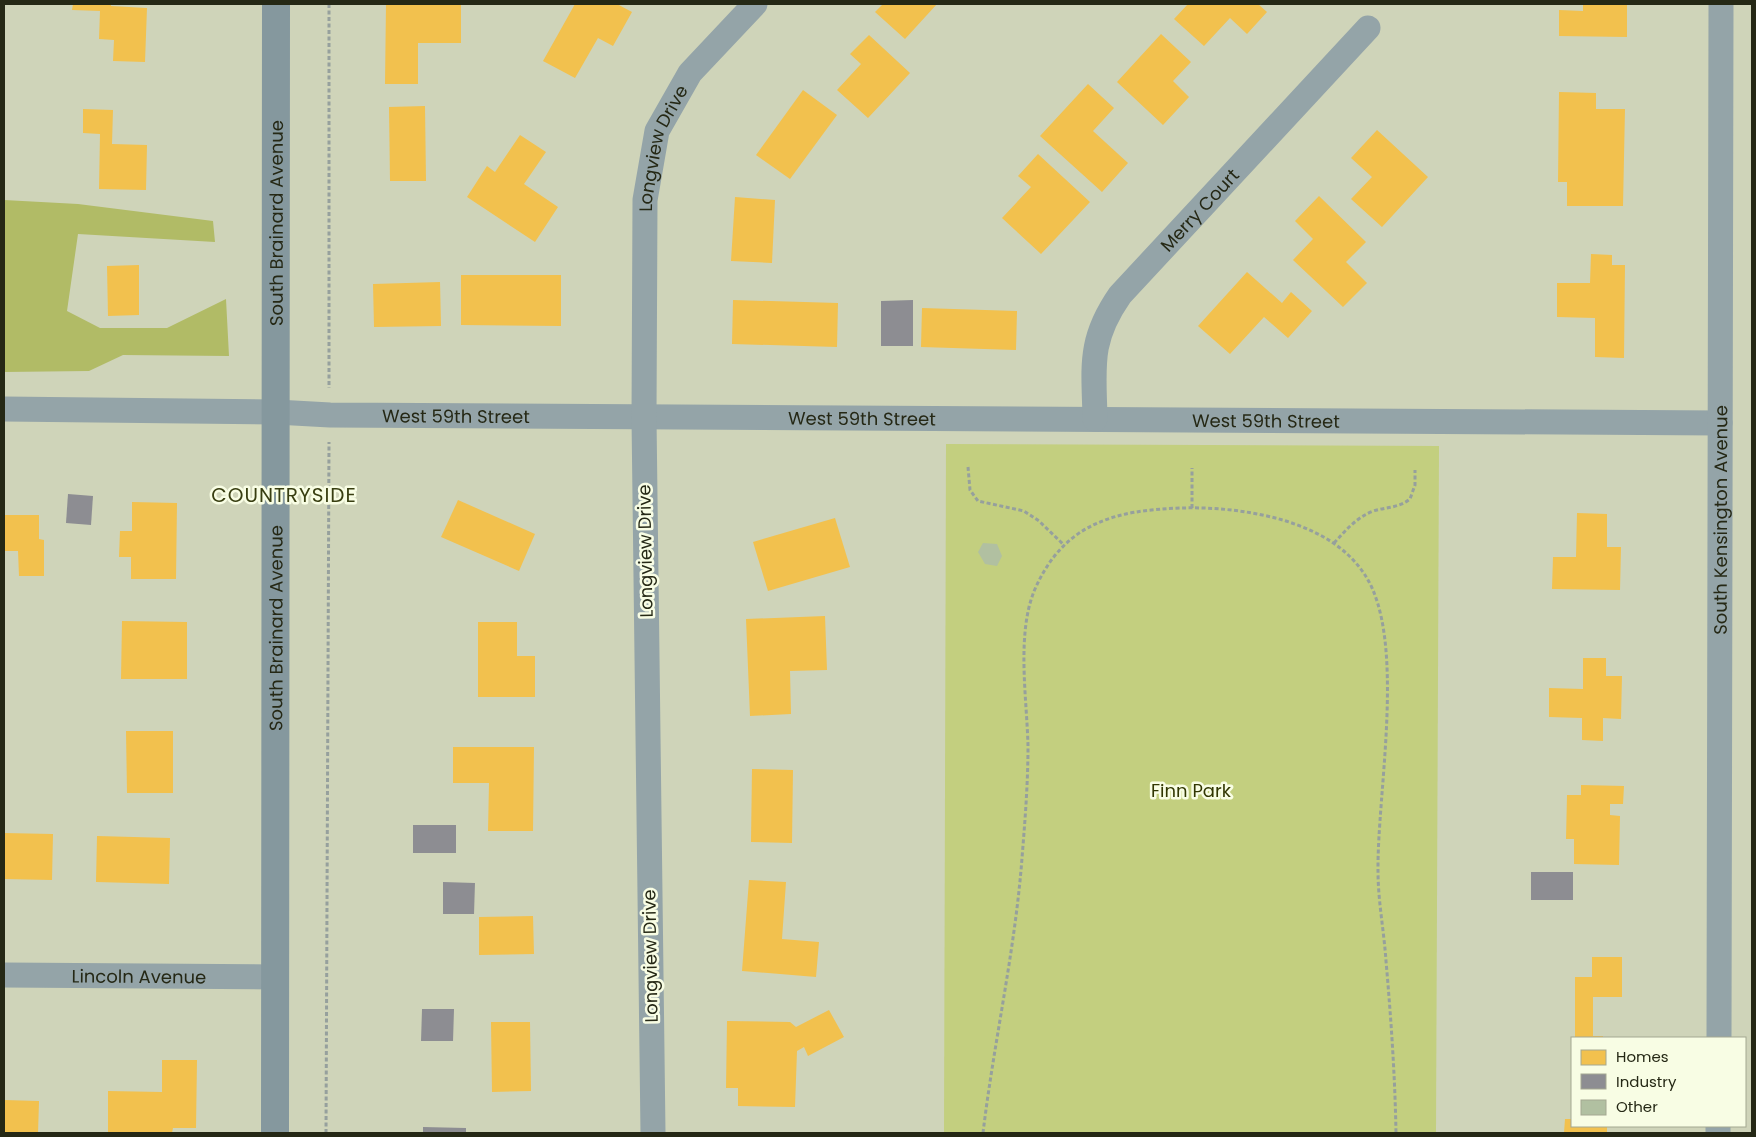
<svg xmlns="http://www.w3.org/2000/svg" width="1756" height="1137" viewBox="0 0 1756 1137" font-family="Poppins,sans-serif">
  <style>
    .green { fill: #c3cf7f }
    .forest { fill: #b1bb66 }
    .homes { fill: #f2c14e }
    .industry { fill: #8d8d92 }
    .building { fill: #b1c0a1 }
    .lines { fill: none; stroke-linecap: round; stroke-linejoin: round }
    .path { stroke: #96a09d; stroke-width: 3; stroke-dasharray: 4 2.5; stroke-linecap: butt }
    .street { stroke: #94a4a8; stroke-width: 25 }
    .secondary { stroke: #85989e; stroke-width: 28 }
    .labels { text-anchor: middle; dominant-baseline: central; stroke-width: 5; stroke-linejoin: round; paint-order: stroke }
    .street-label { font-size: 18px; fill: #252815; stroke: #f8fde4 }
    .park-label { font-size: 18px; fill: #313702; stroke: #f8fde4 }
    .quarter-label { font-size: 20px; letter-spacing: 1px; fill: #383e11; stroke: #f8fde4 }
  </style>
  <rect width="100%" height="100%" fill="#cfd4b9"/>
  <path class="green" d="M946,444l493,2 -3,687h-492z"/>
  <path class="forest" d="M4,200l74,4 135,17 2,21 -137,-8 -11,77 33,17h67l59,-29 3,57 -106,-1 -34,16 -85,1z"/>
  <g class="homes">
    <path d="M73,4h38v2l36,2 -2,54 -32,-1 1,-21 -15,-1 1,-28 -28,-1z"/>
    <path d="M386,4h75v39h-43v41h-33z"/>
    <path d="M575,4h42l15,8 -19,34 -15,-8 -23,40 -32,-17z"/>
    <path d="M883,4h54l-32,35 -30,-27z"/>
    <path d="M1188,4h70l9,8 -20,22 -17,-16 -26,28 -30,-27z"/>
    <path d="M1583,4h44v33l-68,-1v-26l24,1z"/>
    <path d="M1161,34l30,28 -18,19 16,16 -26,28 -46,-43z"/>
    <path d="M869,35l41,38 -42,45 -31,-28 24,-26 -11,-10z"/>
    <path d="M1088,84l26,24 -21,23 35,32 -26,29 -62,-56z"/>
    <path d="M803,90l34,25 -47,64 -34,-24z"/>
    <path d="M1559,92l37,1v16h29l-2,97h-56v-24h-9z"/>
    <path d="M425,106l1,75h-36l-1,-74z"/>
    <path d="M83,109l30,1 -1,34 35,1 -1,45 -47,-1 1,-55 -17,-1z"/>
    <path d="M1377,130l51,47 -46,50 -31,-28 21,-22 -21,-19z"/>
    <path d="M520,135l26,17 -22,32 34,23 -23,35 -68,-45 20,-31 8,6z"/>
    <path d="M1038,154l52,48 -49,52 -39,-36 29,-31 -13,-11z"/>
    <path d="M1319,196l47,46 -20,20 21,21 -24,24 -50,-47 20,-21 -18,-18z"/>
    <path d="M735,197l40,3 -3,63 -41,-2z"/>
    <path d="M1591,254l21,1v10h13l-1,93 -29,-1v-39l-38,-1v-34h33z"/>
    <path d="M139,265v50l-31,1 -1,-50z"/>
    <path d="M1247,272l35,31 9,-11 21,19 -24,27 -24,-21 -34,37 -32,-28z"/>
    <path d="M461,275h100v51l-100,-1z"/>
    <path d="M440,282l1,44 -67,1 -1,-43z"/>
    <path d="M733,300l105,3 -1,44 -105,-3z"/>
    <path d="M922,308l95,3 -1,39 -95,-3z"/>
    <path d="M458,500l77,34 -16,37 -78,-34z"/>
    <path d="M132,502l45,1 -1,76h-45v-22h-12l1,-26h12z"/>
    <path d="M1577,513l30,1v33h14l-1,43 -68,-1 1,-32h23z"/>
    <path d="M4,515h35v24l5,1v36h-25l-1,-25h-14z"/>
    <path d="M835,518l15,49 -82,24 -15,-49z"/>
    <path d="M825,616l2,54 -37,1 1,43 -41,2 -4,-97z"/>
    <path d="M122,621l65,1v57h-66z"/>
    <path d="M478,622h39v34h18v41h-57z"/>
    <path d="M1583,658h23v18h16l-1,43 -18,-1v23l-21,-1v-22l-33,-1v-29l34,1z"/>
    <path d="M126,731h47v62h-46z"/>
    <path d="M453,747h81l-1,84h-45l1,-48h-36z"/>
    <path d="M752,769l41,1 -1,73 -41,-1z"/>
    <path d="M1581,785l43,1 -1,18h-13v11l10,1 -1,49 -45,-1v-25h-8l1,-44h14z"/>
    <path d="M4,833l49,1 -1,46 -48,-1z"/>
    <path d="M97,836l73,2 -1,46 -73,-2z"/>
    <path d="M749,880l37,2 -4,57 37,3 -3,35 -74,-6z"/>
    <path d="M533,916l1,38 -55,1v-38z"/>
    <path d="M1592,957h30v40h-29v39h10v2h-28v-61h17z"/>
    <path d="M829,1010l15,27 -36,19 -4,-9 -7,4 -2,56 -57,-1v-18h-12l1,-67 63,1 6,5z"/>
    <path d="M491,1022h39l1,69 -39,1z"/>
    <path d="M162,1060h35l-1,68h-23l-1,5h-64v-42l54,1z"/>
    <path d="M4,1100l35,1 -1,32h-34z"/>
    <path d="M1565,1119h7v7h35v7h-43z"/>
  </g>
  <g class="industry">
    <path d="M913,300v46h-32v-45z"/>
    <path d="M68,494l25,2 -2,29 -25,-2z"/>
    <rect x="413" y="825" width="43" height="28"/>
    <rect x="1531" y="872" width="42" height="28"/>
    <path d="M443,882l32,1 -1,31h-31z"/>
    <path d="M422,1009h32l-1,32h-32z"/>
    <path d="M423,1127l43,1v5h-43z"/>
  </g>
  <path class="building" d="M983,543l14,1 5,12 -5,10 -12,-2 -7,-12z"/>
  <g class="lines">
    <g class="path">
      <path d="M329,4v384"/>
      <path d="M968,467l2,23 8,11 46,10 15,10 25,24"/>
      <path d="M1192,508v-40"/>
      <path d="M1334,543c12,-13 22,-25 39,-32 13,-4 26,-3 37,-12l5,-14v-15"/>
      <path d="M326,1133l3,-691"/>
      <path d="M983,1133c11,-92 32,-182 39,-275 3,-37 6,-75 6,-112 -1,-47 -12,-113 7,-157 29,-66 80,-79 147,-81 34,-1 71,3 104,13 31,10 60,25 79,54 42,64 12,218 13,296 0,30 6,60 8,90 5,57 9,115 10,172"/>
    </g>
    <g class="street">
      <path id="s1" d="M4,409l272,3 54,3 1390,8"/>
      <path id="s2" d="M1095,419c-1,-52 -7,-78 25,-124l248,-267"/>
      <path id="s3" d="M4,975l271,2"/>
      <path id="s4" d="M1719,1038l2,-1034"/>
      <path id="s5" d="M653,1133l-9,-715 1,-218 12,-69 33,-58 65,-69"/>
      <path d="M1718,1133v-7"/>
    </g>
    <path class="secondary" id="s6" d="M275,1133l1,-1129"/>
  </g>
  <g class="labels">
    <g class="street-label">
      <text stroke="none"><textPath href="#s5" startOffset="988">Longview Drive</textPath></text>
      <text stroke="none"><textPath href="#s2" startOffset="246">Merry Court</textPath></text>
      <text stroke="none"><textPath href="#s6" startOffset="910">South Brainard Avenue</textPath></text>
      <text stroke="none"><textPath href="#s1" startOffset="452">West 59th Street</textPath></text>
      <text stroke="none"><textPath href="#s1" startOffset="858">West 59th Street</textPath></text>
      <text stroke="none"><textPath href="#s1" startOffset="1262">West 59th Street</textPath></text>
      <text stroke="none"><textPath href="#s4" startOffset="518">South Kensington Avenue</textPath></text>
      <text transform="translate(645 551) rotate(-91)">Longview Drive</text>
      <text stroke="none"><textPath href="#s6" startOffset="505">South Brainard Avenue</textPath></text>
      <text transform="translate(650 956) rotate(-91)">Longview Drive</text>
      <text stroke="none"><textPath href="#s3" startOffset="135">Lincoln Avenue</textPath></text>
    </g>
    <g class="park-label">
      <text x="1191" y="790">Finn Park</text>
    </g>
    <g class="quarter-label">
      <text x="284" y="495">COUNTRYSIDE</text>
    </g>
  </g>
  <rect width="1756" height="1137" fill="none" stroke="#252815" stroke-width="10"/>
  <rect x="1571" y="1037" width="175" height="90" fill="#f8fde4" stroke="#a4a891"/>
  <rect x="1581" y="1050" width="25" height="15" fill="#f2c14e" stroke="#a4a891"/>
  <text x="1616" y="1062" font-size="15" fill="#252815">Homes</text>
  <rect x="1581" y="1074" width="25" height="15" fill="#8d8d92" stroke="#a4a891"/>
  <text x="1616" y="1087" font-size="15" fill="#252815">Industry</text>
  <rect x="1581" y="1100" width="25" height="15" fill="#b1c0a1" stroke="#a4a891"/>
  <text x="1616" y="1112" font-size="15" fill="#252815">Other</text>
</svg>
